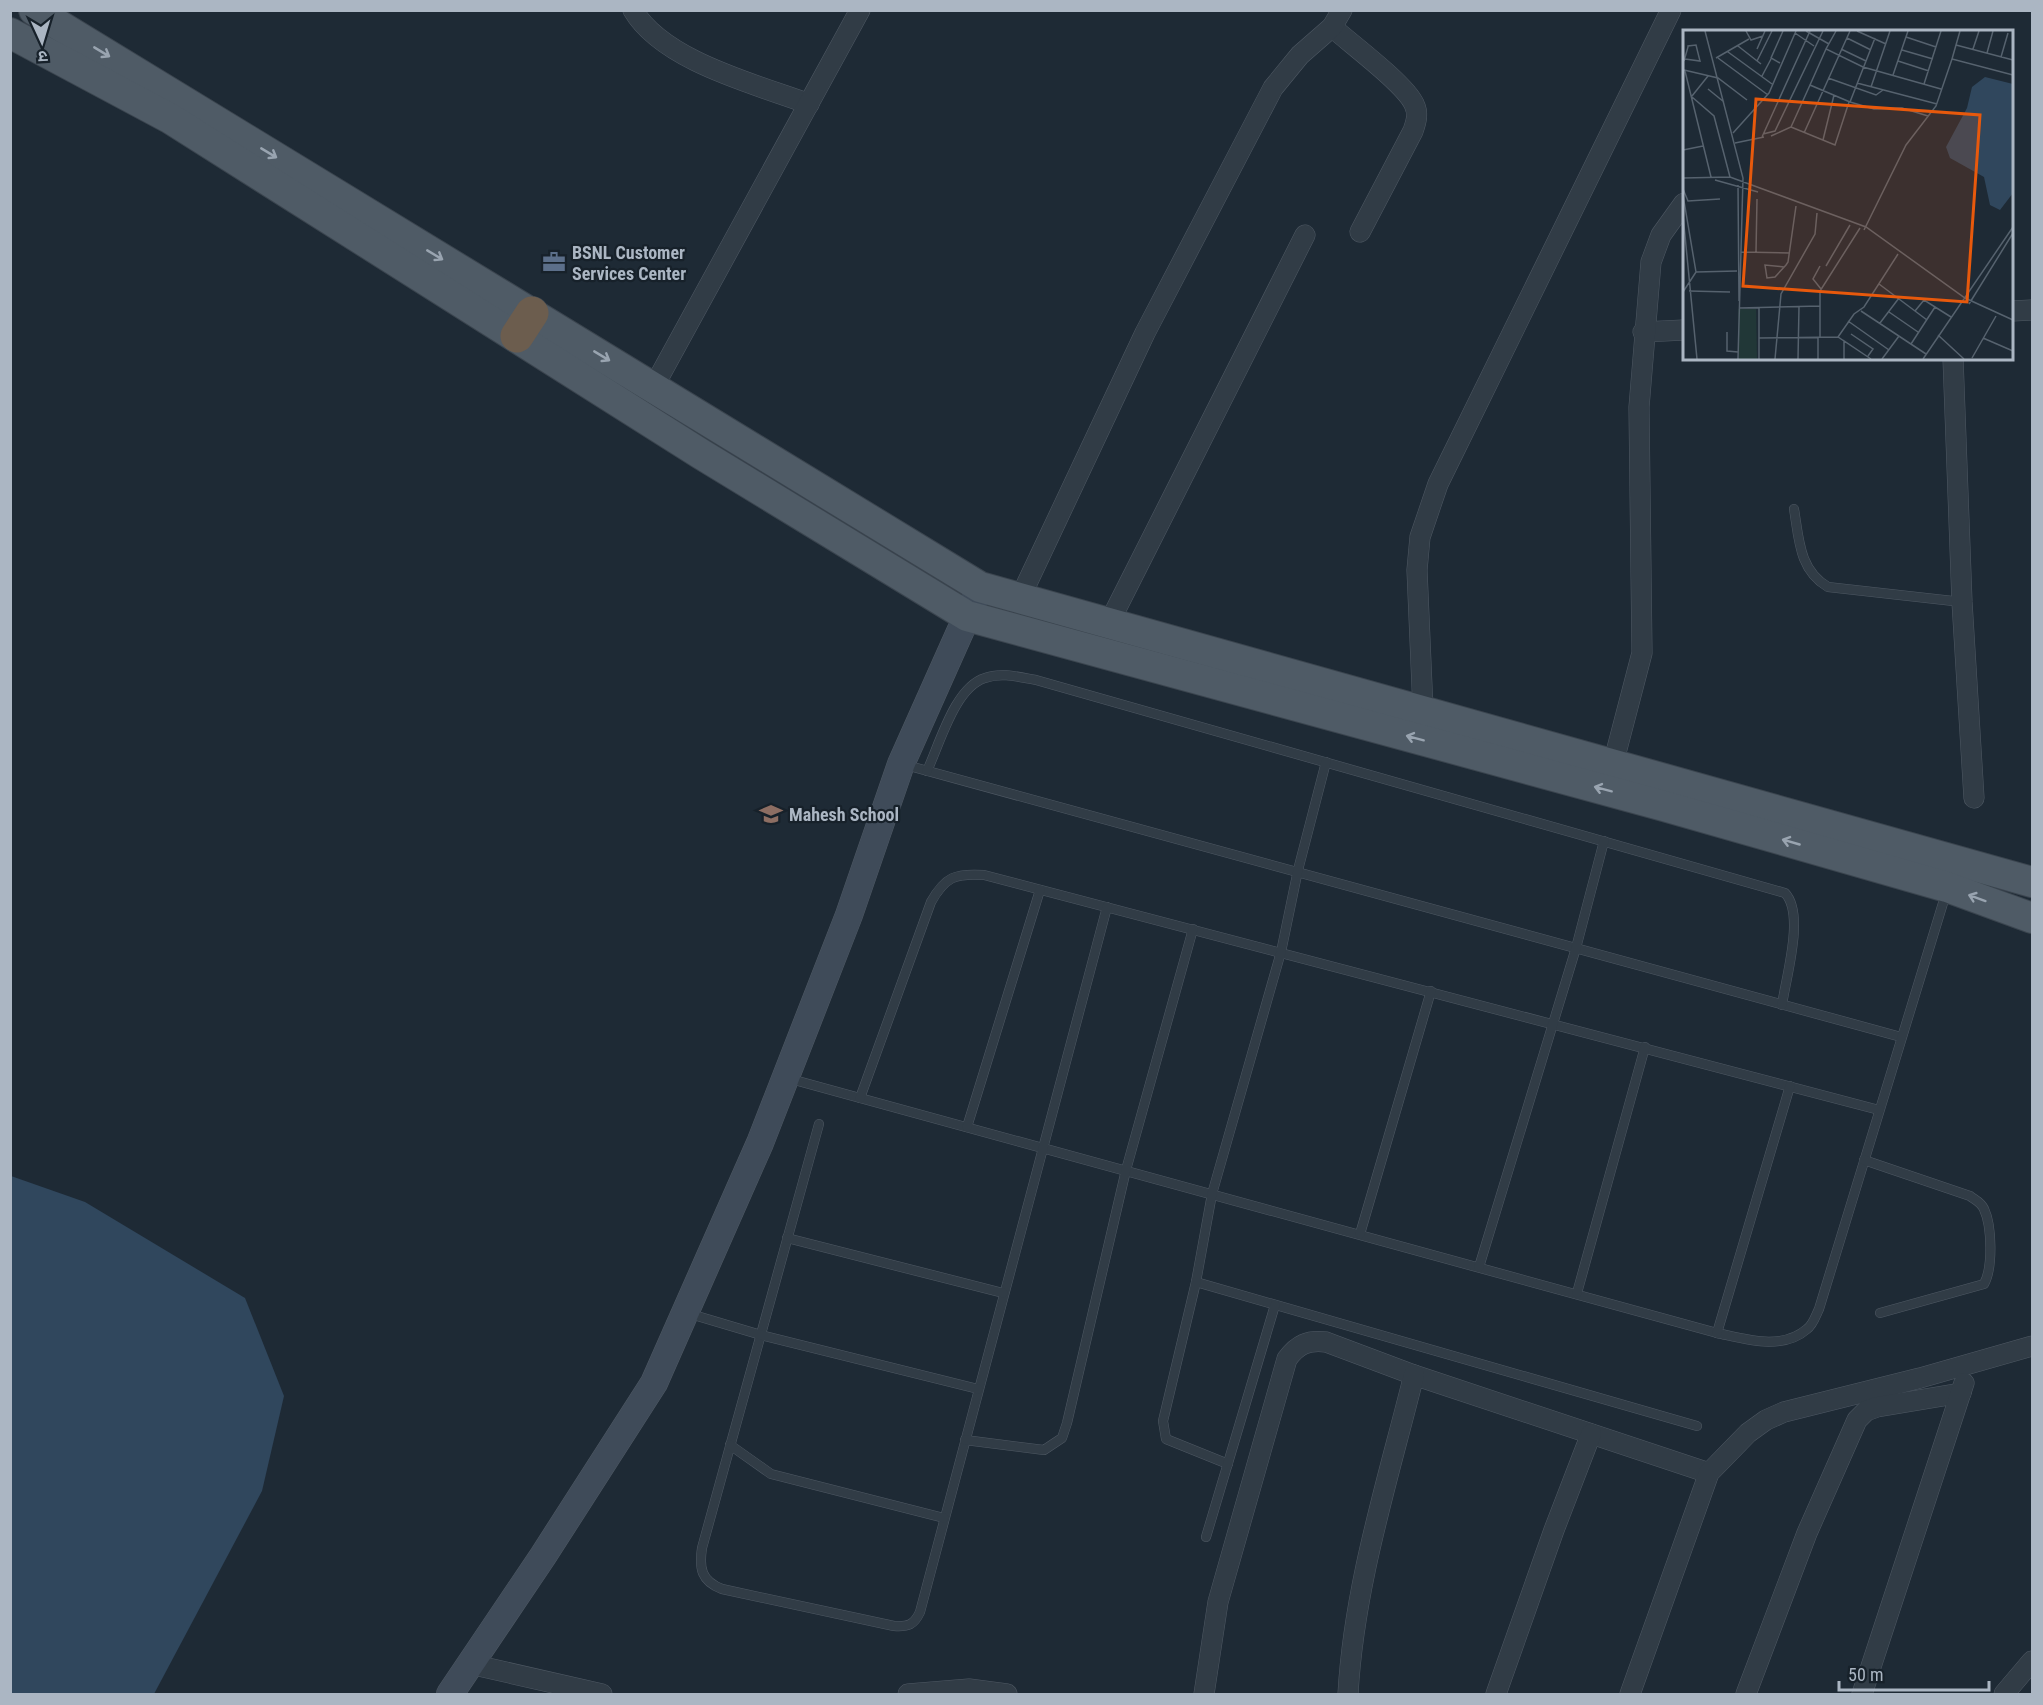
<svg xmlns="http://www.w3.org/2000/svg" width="2043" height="1705" viewBox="0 0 2043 1705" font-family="'Roboto Condensed','Noto Sans Devanagari',sans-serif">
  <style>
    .water { fill: #30475d }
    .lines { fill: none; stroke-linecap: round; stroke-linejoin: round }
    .lane-casing { stroke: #4f5964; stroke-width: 10 }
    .street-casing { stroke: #4f5964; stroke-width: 21 }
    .secondary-casing { stroke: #4f5964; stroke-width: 28 }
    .primary-casing { stroke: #3b454f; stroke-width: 32 }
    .highway-casing { stroke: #3c4650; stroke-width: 34 }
    .lane { stroke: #313c46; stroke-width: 9 }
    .street { stroke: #313c46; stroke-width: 20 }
    .secondary { stroke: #3f4b59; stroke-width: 27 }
    .primary { stroke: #4f5b66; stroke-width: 30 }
    .highway { stroke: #6c5d4e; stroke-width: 33 }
    .oneway { stroke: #99a4b0 }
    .labels { text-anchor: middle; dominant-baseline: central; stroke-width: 4.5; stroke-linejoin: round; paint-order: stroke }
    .poi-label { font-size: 18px; font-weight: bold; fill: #abb6c3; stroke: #17212a; text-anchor: start }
    .inset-road { fill: none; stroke: #56626e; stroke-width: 1.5 }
    .view { fill: #e8590c; fill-opacity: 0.15; stroke: #e8590c; stroke-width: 3 }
    .inset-edge { fill: none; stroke: #abb6c3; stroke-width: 3 }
  </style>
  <rect width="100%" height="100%" fill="#1e2a35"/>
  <path class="water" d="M11,1176l74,26 160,96 39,98 -22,95 -108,203h-143z"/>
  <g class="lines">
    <g class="lane-casing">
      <g id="lane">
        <path d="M1794,509c5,30 5,61 34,78l134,15"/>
        <path d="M902,764l999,273"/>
        <path d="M927,771c13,-28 28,-84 58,-93 16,-6 34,-1 51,2l749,213c20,21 1,84 -3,112"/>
        <path d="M787,1078l930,255c28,6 65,18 90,-4 6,-4 9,-14 12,-20l128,-419"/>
        <path d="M860,1098l71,-196c14,-25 24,-29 53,-27l895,235"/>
        <path d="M819,1124l-117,424c-3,20 -1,33 20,41l172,37c14,1 20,-1 26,-14l187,-705"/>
        <path d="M967,1127l73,-237"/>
        <path d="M1864,1160l106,36c5,4 11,6 14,13 8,17 9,59 0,75l-104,29"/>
        <path d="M1360,1234l71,-243"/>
        <path d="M787,1238l216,55"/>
        <path d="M1479,1267l97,-319 28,-107"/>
        <path d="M1196,1282l501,144"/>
        <path d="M1577,1293l68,-246"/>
        <path d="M687,1313l74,22 217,54"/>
        <path d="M1717,1333l73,-247"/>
        <path d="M965,1440l79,10 18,-12 5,-15 59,-253 67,-241"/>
        <path d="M730,1445l41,29 173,44"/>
        <path d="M1228,1464l-62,-25 -3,-18 33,-139 16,-88 69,-242 17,-82 28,-108"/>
        <path d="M1206,1537l69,-232"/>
      </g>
    </g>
    <g class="street-casing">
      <g id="street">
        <path d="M633,10c30,51 122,74 176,94"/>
        <path d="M1332,27c19,17 73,57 82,77 5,10 2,18 -1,27l-53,101"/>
        <path d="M2012,311l20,-1"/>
        <path d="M1643,332l41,-2"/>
        <path d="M1953,358l9,244 12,196"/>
        <path d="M653,388l207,-378"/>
        <path d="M1020,598l125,-265 128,-245 27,-33 32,-28 10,-17"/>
        <path d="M1109,623l196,-388"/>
        <path d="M1423,710l-6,-140 3,-33 18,-53 233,-474"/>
        <path d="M1613,764l29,-111 -3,-246 12,-145 10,-27 23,-32"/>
        <path d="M470,1664l132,30"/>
        <path d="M908,1694l61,-5 38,5"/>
        <path d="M1204,1694l14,-92 69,-243c11,-15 21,-19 39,-17l88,33 295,98"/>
        <path d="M1348,1694c6,-109 40,-214 66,-319"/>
        <path d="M1496,1694l58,-164 37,-96"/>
        <path d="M1630,1694l79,-221 39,-40 18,-13 18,-8 136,-34 112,-32"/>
        <path d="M1746,1694l61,-161 50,-113 9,-9 11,-4 84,-14"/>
        <path d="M1862,1694l102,-311"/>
        <path d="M2004,1694l28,-33"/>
      </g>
    </g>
    <g class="secondary-casing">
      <path id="secondary" d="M450,1694l93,-138 111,-173 106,-240 89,-228 52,-151 79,-177"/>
    </g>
    <g class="primary-casing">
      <g id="primary">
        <path d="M34,10l946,577 1052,295"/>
        <path d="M10,33l161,86 530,335 266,162 697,190 283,81 85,31"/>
      </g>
    </g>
    <g class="highway-casing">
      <path id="highway" d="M517,336l15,-23"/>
    </g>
    <use href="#lane" class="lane"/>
    <use href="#street" class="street"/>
    <use href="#secondary" class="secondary"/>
    <use href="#primary" class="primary"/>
    <use href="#highway" class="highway"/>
  </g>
  <defs><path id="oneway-shaft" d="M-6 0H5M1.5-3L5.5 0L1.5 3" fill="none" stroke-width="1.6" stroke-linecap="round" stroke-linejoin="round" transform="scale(1.5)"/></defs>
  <g class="oneway">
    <use href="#oneway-shaft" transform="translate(102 52) rotate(31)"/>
    <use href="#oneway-shaft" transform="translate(269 153) rotate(31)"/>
    <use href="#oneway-shaft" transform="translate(435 255) rotate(31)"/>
    <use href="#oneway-shaft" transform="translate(602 356) rotate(31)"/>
    <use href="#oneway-shaft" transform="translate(1415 738) rotate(-165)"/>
    <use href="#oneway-shaft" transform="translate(1603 789) rotate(-165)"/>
    <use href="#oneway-shaft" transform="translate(1791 842) rotate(-164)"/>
    <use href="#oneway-shaft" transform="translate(1977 898) rotate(-160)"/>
  </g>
  <defs>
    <g id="office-bare" transform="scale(1.8)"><path d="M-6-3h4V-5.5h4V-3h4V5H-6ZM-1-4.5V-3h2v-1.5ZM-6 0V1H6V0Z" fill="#5c6f8a" stroke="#17212a" stroke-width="2.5" paint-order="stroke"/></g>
    <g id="school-bare" transform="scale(1.8)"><path d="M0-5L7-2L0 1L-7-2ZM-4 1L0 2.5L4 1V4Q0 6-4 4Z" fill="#8d6e63" stroke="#17212a" stroke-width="2.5" paint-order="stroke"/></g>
  </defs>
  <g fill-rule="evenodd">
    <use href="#office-bare" x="554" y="262"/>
    <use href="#school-bare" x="771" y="814"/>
  </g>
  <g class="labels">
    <g class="poi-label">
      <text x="572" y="252">BSNL Customer<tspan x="572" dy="21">Services Center</tspan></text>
      <text x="789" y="814">Mahesh School</text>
    </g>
  </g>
  <g transform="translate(1683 30)">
    <rect width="330" height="330" fill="#1e2a35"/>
    <path d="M55,279h18l1,50h-18z" fill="#213737"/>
    <path d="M302,47l28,7v109l-13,17 -10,-5 -6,-28 -34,-19 -4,-11 21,-39 5,-21z" fill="#30475d"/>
    <path class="inset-road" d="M22,1l38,147 -5,181M63,1l5,9 12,-4M123,1l23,13M153,1l-10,18 37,18 78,22M174,1l29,13M277,1l-8,28 61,16M112,3l19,13M223,7l30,10M164,8l24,12M192,8l-25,64 24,7 28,-1 26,8M273,15l57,15M55,16l23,18M74,19l8,-18M143,19l-16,36 40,17M158,19l25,12M290,19l6,-18M219,20l31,9M45,22l44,32M304,23l6,-22M318,27l7,-24M33,28l33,-19M35,28l50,37M1,31l4,-14v-1l8,-1 4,16 -15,-2M74,31l15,-30M215,31l31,10M97,33l-9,-5 12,-27M1,40l34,8 29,22M2,41l26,106M210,45l15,-44M79,46l9,-17M145,48l48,17 7,-5M174,53l80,21M241,54l17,-53M188,57l19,-56M25,59l16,13M9,66l16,-20M9,67l22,19 16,61M108,97l44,18 14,-43M50,103l36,-40 27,-62M121,103l46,-102M80,104l12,-3 48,-100M88,106l20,-9 19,-42M79,107l48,-106M140,110l11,-45M52,113l29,-6M0,120l20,-4M0,148l47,-1 136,50 99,71 48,22M32,150l43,12M55,155l1,116M0,159l5,12 32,-2M0,165l13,77 -13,20M0,185l14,144M181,200l42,-85 30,-39 16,-47M58,222l49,1M73,222l1,-53M137,236l-7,13 8,10M143,236l24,-41M101,237l-19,-2 2,13 8,-1 11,-12 2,-3 8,-56M13,242l41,-1M196,254l48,36M6,261l41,1M286,274l44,-71M76,277v52M56,278l81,-2M178,281l65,43M232,281l9,-11 27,17M206,282l29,20M165,291l41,29M197,293l19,-25M44,302v19l11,1M168,304l22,15 -5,7M255,305l26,24M137,307v-46l40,-63M155,307l16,-23 10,-7 34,-53M76,308l79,-1 6,4M300,308l30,13M228,314l24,-37M289,328l24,-42M92,329l6,-65 34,-60 2,-21M115,329l1,-52M135,329v-22M161,329v-18l27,18M199,329l17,-23M240,329l90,-132"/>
    <path class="view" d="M73,69l224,16 -13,187 -224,-16z"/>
    <rect width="330" height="330" class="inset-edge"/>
  </g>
  <rect width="2043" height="1705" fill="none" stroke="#abb6c3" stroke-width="24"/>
  <g transform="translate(42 42) rotate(176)" stroke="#17212a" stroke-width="4.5" paint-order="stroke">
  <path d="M0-4.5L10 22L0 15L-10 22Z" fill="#abb6c3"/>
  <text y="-9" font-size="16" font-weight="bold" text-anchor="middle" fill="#abb6c3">उ</text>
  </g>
  <path d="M1839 1681v9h150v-9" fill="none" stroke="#abb6c3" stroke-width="3"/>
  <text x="1848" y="1681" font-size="18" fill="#abb6c3" stroke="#17212a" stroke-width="4.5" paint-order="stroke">50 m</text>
</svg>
